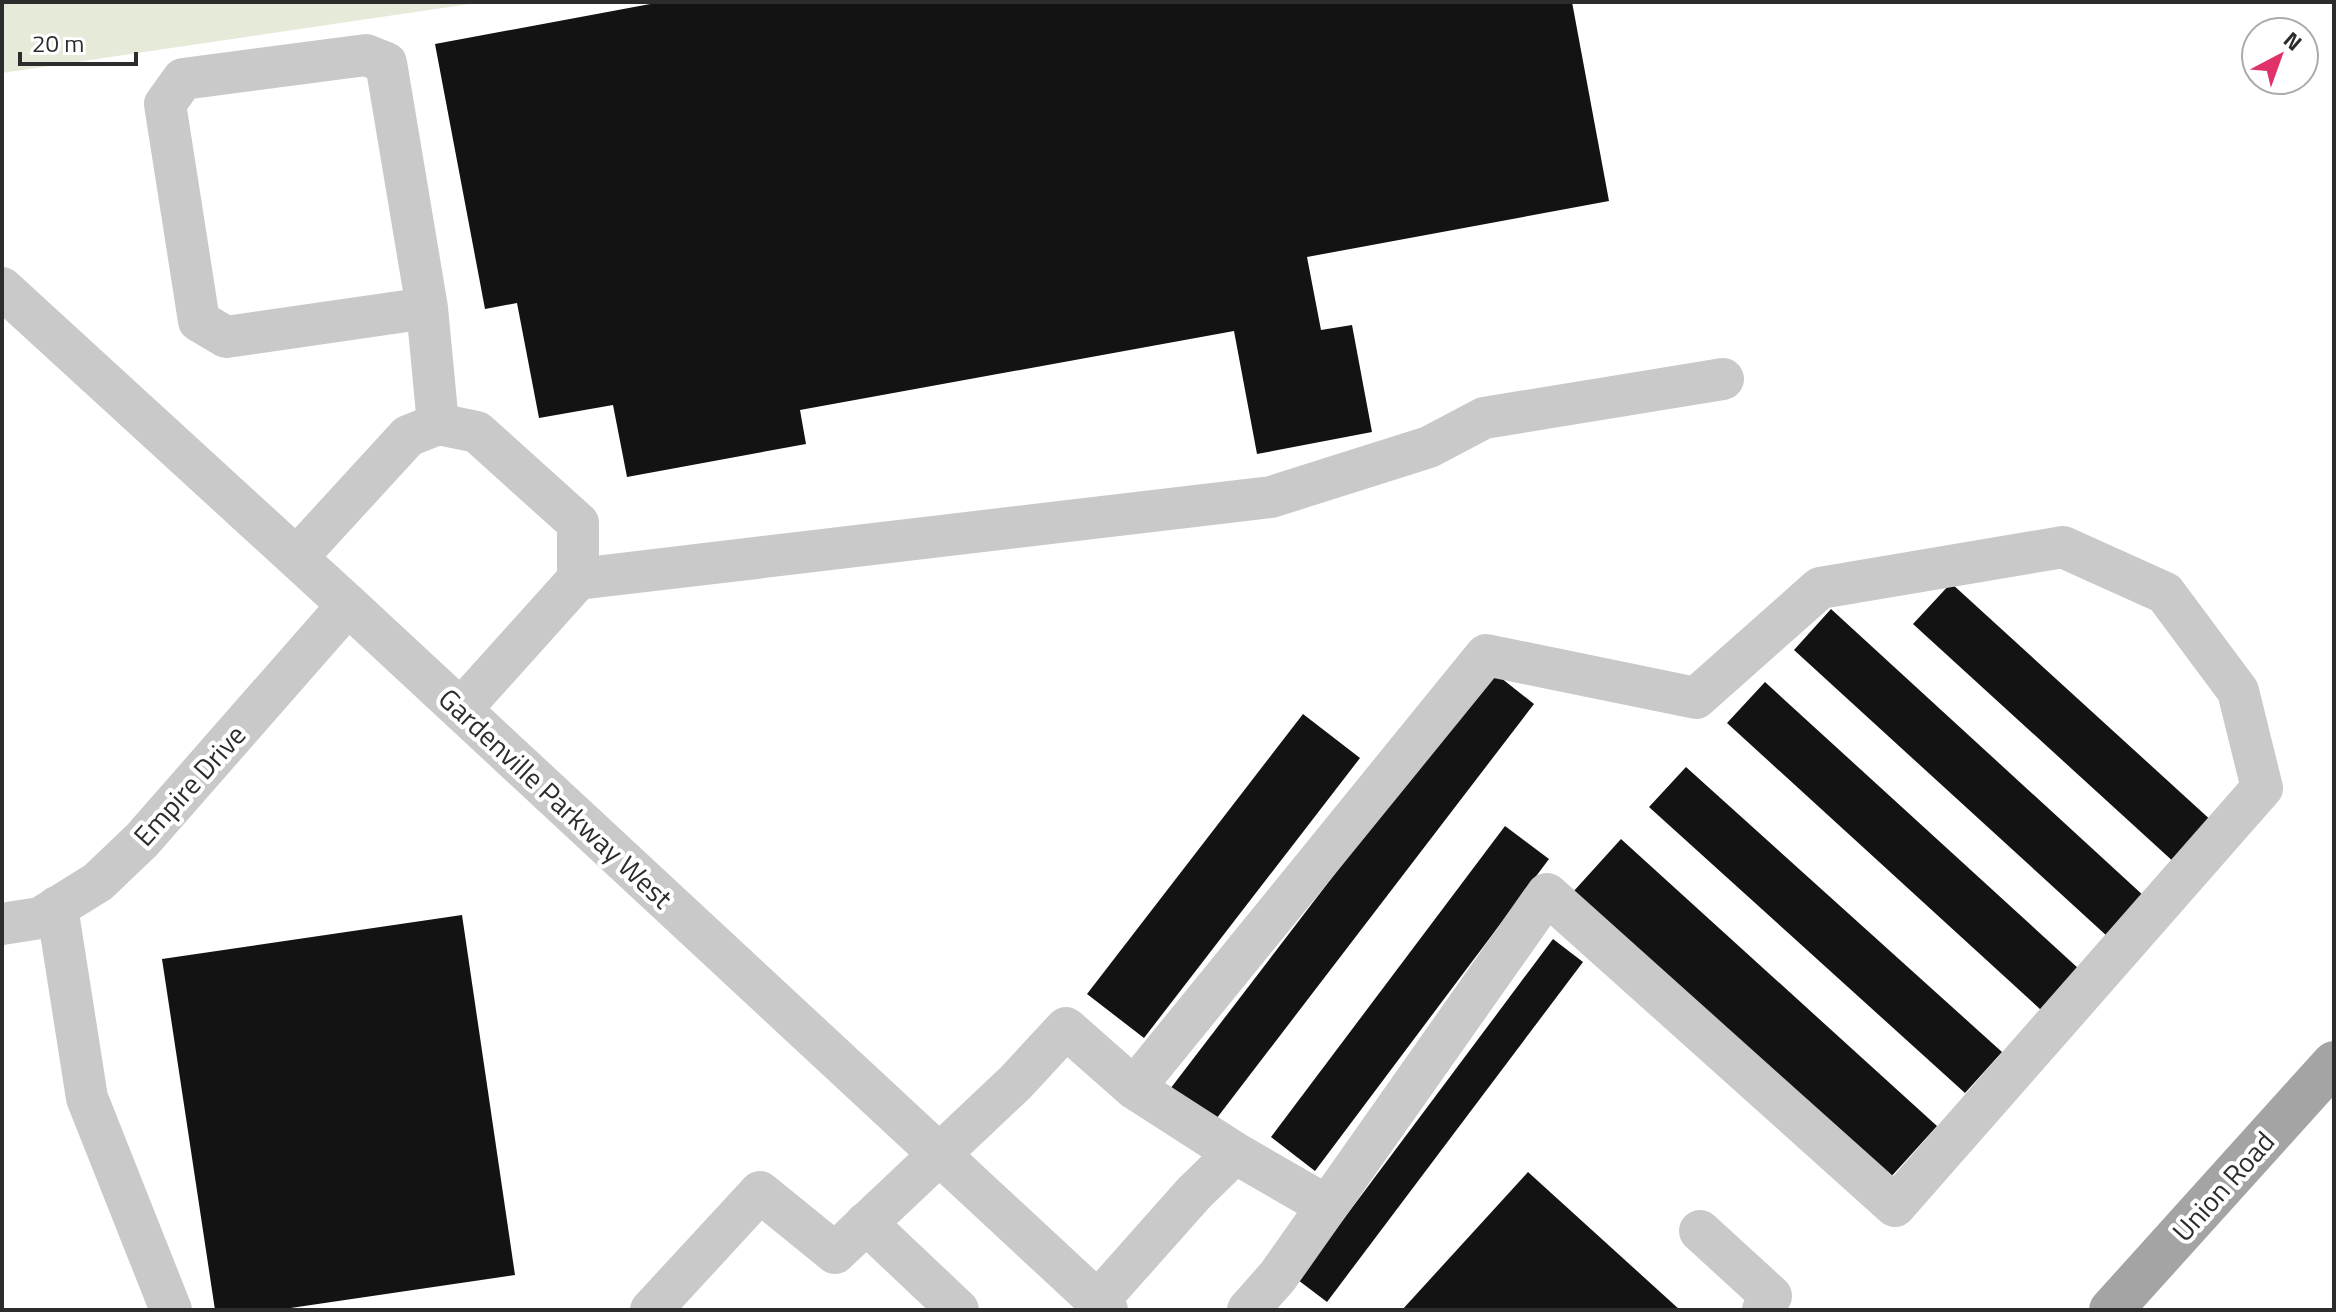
<svg xmlns="http://www.w3.org/2000/svg" width="2336" height="1312" viewBox="0 0 2336 1312" font-family="'Titillium Web',sans-serif">
  <style>
    .green { fill: #e6ead9 }
    .building { fill: #131313 }
    .lines { fill: none; stroke-linecap: round; stroke-linejoin: round }
    .minor { stroke: #c9c9c9; stroke-width: 42 }
    .major { stroke: #a4a4a4; stroke-width: 44 }
    .labels { text-anchor: middle; dominant-baseline: central; stroke-width: 8; stroke-linejoin: round; paint-order: stroke }
    .street-label { font-size: 28px; fill: #2c2c2c; stroke: #fff }
  </style>
  <rect width="100%" height="100%" fill="#fff"/>
  <path class="green" d="M2,2h481l-481,71z"/>
  <g class="building">
    <path d="M661,2h911l37,199 -302,56 14,73 31,-5 20,107 -115,22 -23,-123 -434,79 6,34 -179,33 -14,-72 -74,13 -22,-115 -32,6 -50,-265z"/>
    <path d="M1951,583l263,240 -38,41 -263,-240z"/>
    <path d="M1831,609l314,288 -37,40 -314,-287z"/>
    <path d="M1491,670l43,34 -324,423 -43,-34z"/>
    <path d="M1765,682l314,287 -38,41 -314,-287z"/>
    <path d="M1303,714l57,44 -216,280 -57,-44z"/>
    <path d="M1686,767l316,285 -37,41 -316,-286z"/>
    <path d="M1505,826l44,33 -234,312 -44,-34z"/>
    <path d="M1621,839l316,287 -48,53 -316,-287z"/>
    <path d="M462,915l53,360 -238,35h-62l-53,-351z"/>
    <path d="M1553,939l30,23 -256,340 -29,-22z"/>
    <path d="M1528,1172l152,138h-278z"/>
  </g>
  <g class="lines">
    <g class="minor">
      <path d="M2,288l346,317 759,705"/>
      <path d="M427,308l-201,29 -27,-16 -34,-217 18,-25 183,-24 20,8 41,245 11,116"/>
      <path d="M297,557l111,-121 30,-12 39,8 101,91v56l-117,130"/>
      <path d="M578,579l693,-82 158,-50 55,-29 239,-39"/>
      <path d="M57,907l30,191 84,212"/>
      <path d="M2,924l38,-6 58,-36 44,-42 206,-235"/>
      <path d="M866,1223l92,87"/>
      <path d="M1700,1231l71,65 -8,14"/>
      <path d="M1098,1301l96,-108 41,-40"/>
      <path d="M651,1310l109,-118 75,61 181,-171 50,-54 68,60"/>
      <path d="M1248,1310l30,-34 269,-382 348,312 367,-418 -24,-97 -73,-98 -102,-46 -243,41 -124,110 -210,-43 -352,433 101,65 92,53"/>
    </g>
    <path class="major" d="M2111,1310l223,-247"/>
  </g>
  <g class="labels">
    <g class="street-label">
      <text transform="translate(189 785) rotate(-48)">Empire Drive</text>
      <text transform="translate(556 798) rotate(43)">Gardenville Parkway West</text>
      <text transform="translate(2223 1186) rotate(-48)">Union Road</text>
    </g>
  </g>
  <rect width="2336" height="1312" fill="none" stroke="#2c2c2c" stroke-width="8"/>
  <g transform="translate(2280 56) rotate(41)"><circle r="38" fill="#ffffff" stroke="#ababab" stroke-width="2"/>
  <path d="M0-6L14 30L0 20L-14 30Z" fill="#e03168"/>
  <text y="-12" font-size="22" font-weight="bold" text-anchor="middle" fill="#2c2c2c">N</text>
  </g>
  <path d="M20 52v12h116v-12" fill="none" stroke="#2c2c2c" stroke-width="4"/>
  <text x="32" y="52" font-size="24" fill="#2c2c2c" stroke="#ffffff" stroke-width="6" paint-order="stroke">20 m</text>
</svg>
